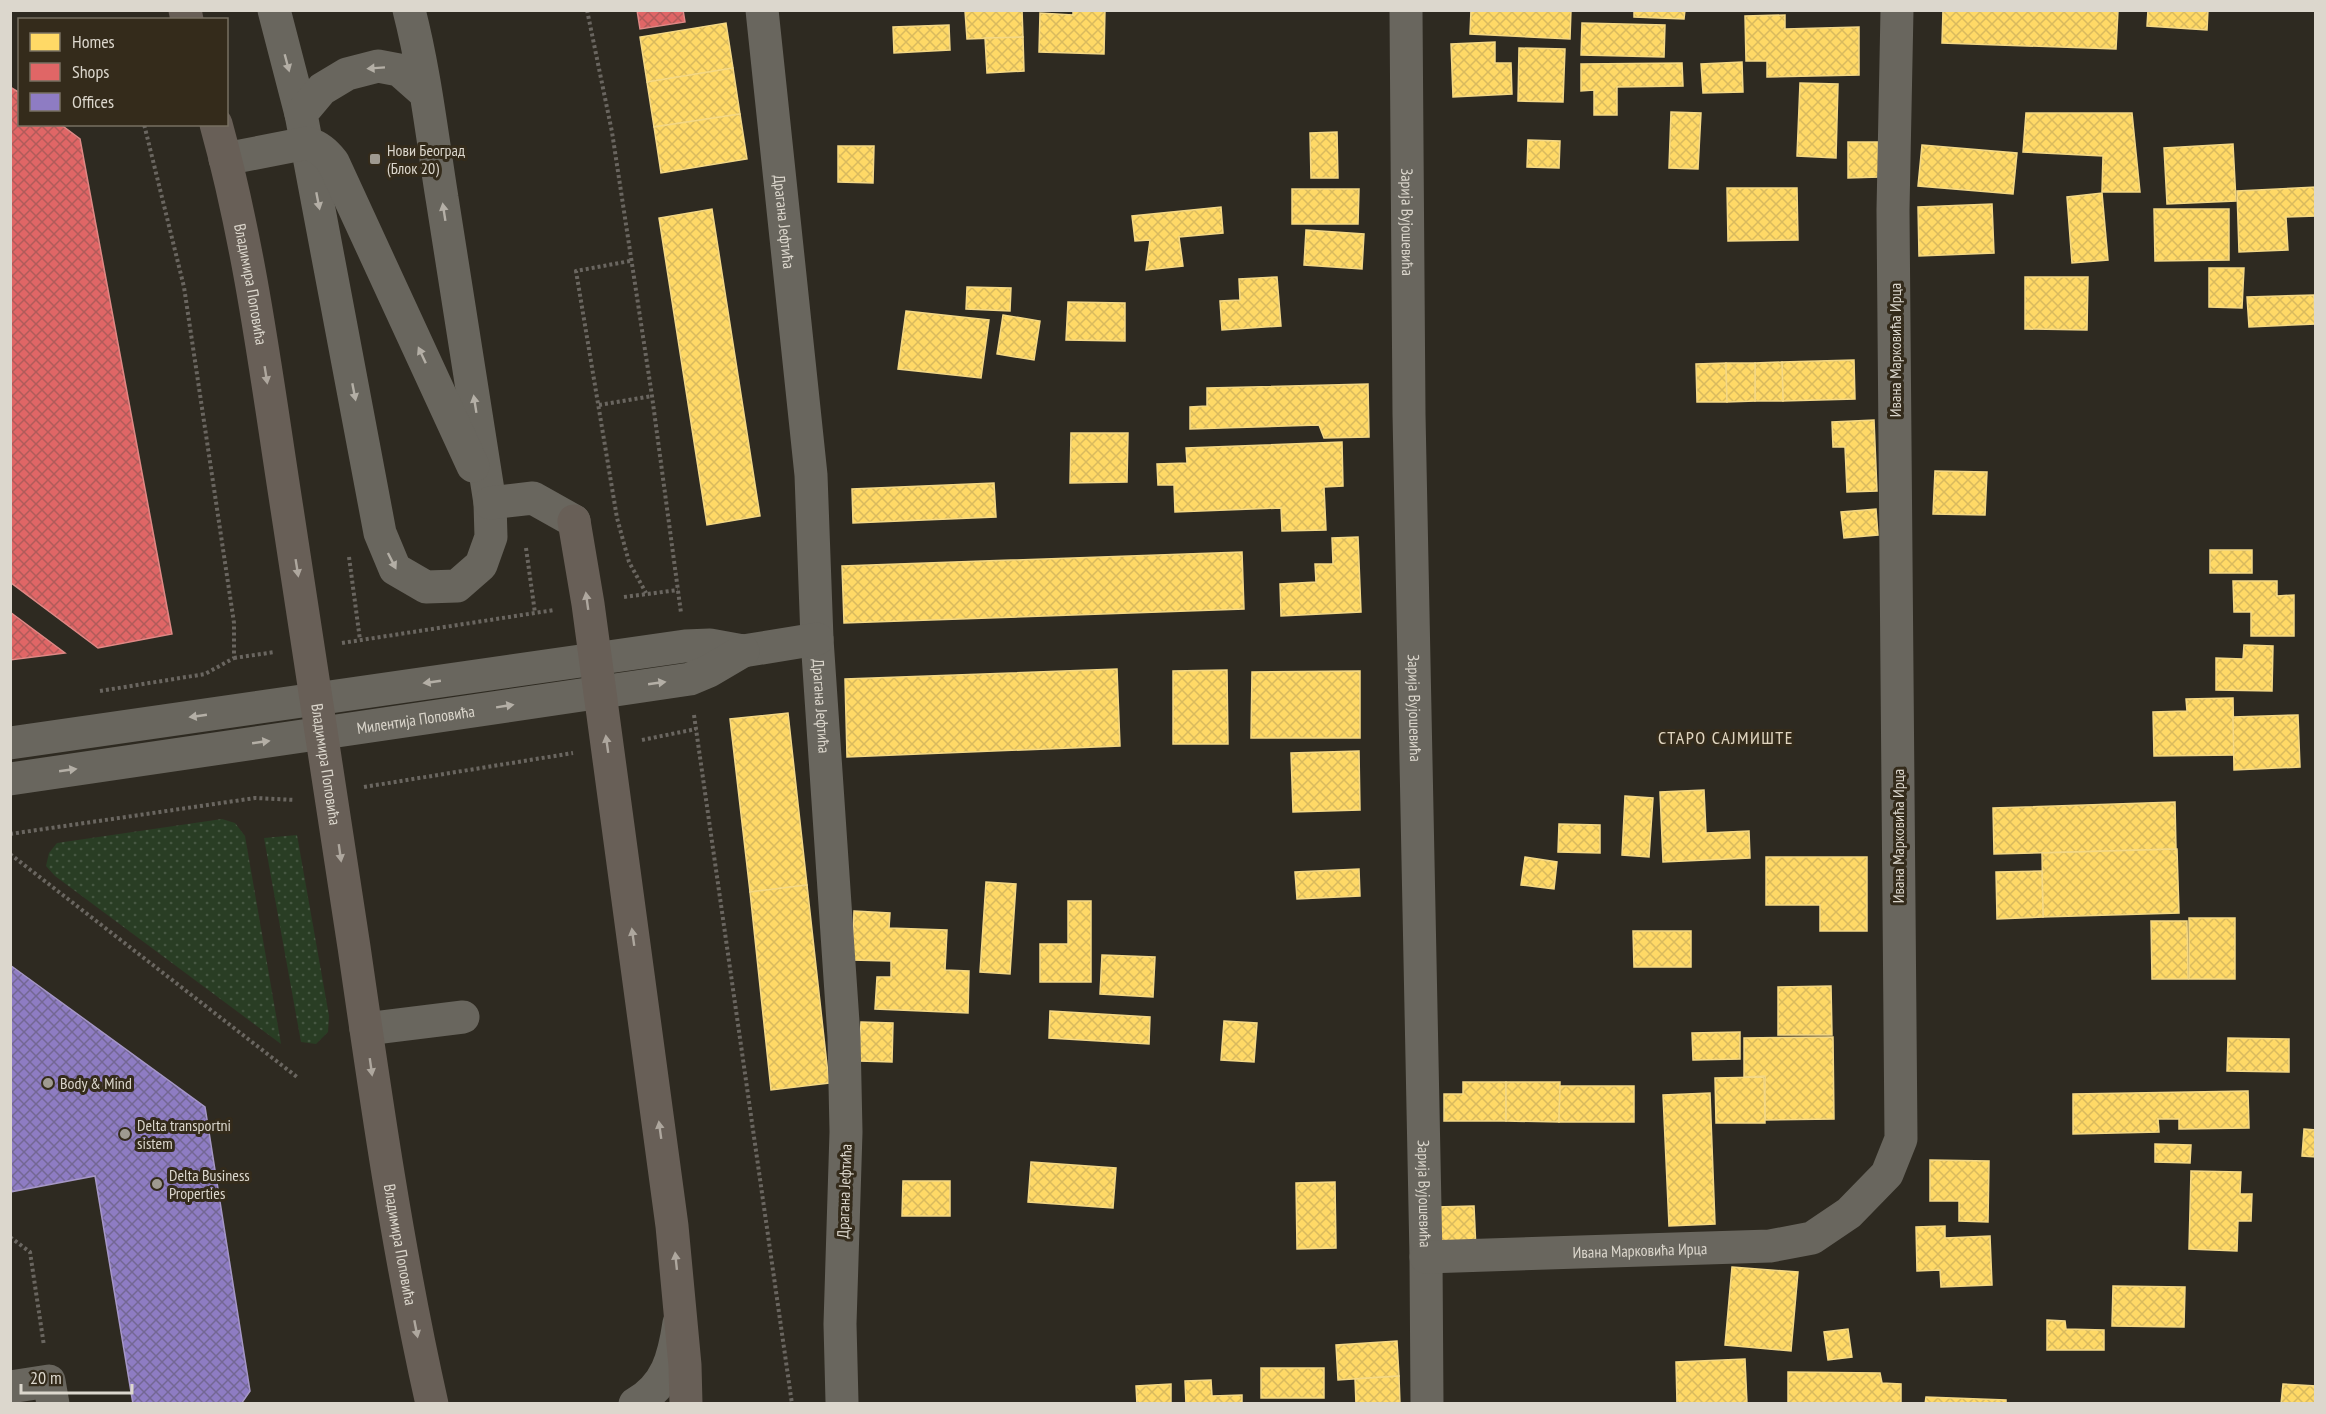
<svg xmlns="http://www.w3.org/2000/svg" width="2326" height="1414" viewBox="0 0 2326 1414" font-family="'PT Sans Narrow',sans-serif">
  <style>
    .grass { fill: url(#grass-dots) }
    .homes { fill: url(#homes-cross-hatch); stroke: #f4d885; stroke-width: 1.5 }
    .shops { fill: url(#shops-cross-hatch); stroke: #df8885; stroke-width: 1.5 }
    .offices { fill: url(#offices-cross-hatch); stroke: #a597c6; stroke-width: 1.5 }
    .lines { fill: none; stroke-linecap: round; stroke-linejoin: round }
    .path { stroke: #6a6660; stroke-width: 4; stroke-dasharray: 3 3; stroke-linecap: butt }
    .minor { stroke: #69665e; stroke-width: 33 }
    .major { stroke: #685f57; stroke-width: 33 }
    .oneway { fill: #b4afa6 }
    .oneway2 { fill: #aea79e }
    .poi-dot { fill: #9f9a91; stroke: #342b1b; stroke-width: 2 }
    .labels { text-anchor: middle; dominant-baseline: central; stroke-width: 6; stroke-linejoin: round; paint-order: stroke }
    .poi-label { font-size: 16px; fill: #dcd7cd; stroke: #342b1b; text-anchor: start }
    .street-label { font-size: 16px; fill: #dcd7cd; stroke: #342b1b }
    .neighbourhood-label { font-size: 18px; letter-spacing: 1.5px; fill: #e1d6c1; stroke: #342b1b }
  </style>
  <defs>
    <pattern id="grass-dots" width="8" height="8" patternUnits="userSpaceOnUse" patternTransform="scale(1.5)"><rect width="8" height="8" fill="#293d24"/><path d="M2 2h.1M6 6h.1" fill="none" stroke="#475843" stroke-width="1.8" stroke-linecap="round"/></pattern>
    <pattern id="homes-cross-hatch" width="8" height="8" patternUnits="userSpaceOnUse" patternTransform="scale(1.5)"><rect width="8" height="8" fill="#ffd966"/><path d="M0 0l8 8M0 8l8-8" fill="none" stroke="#d9ba5e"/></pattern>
    <pattern id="shops-cross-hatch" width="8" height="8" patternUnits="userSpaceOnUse" patternTransform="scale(1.5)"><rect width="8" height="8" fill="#e06666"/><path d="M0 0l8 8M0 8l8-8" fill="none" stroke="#b15b5a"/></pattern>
    <pattern id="offices-cross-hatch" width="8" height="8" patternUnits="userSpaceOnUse" patternTransform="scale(1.5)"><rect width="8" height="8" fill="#8e7cc3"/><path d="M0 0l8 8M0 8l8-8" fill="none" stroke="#736794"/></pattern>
  </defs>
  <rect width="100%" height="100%" fill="#2e2a21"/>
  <g class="grass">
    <path d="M222,819l13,4 10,13 36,208 -226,-168 -9,-10 3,-13 8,-10z"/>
    <path d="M297,835l32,181 -1,16 -12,12 -15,-2 -37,-204z"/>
  </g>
  <g class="homes">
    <path d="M1022,10l1,27 -56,2 -2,-28z"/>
    <path d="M1073,10h32l-1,44 -65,-2 1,-39 33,2z"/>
    <path d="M1471,10h100l-1,29 -100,-5z"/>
    <path d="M1634,10h51l-1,9 -50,-2z"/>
    <path d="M1943,10l175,1 -2,38 -174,-6z"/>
    <path d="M2148,10h60l-1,20 -60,-4z"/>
    <path d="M1785,15v14l74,-2v48l-92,2v-16h-21l-1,-45z"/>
    <path d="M726,23l7,45 -86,14 -7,-45z"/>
    <path d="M1582,23l83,2 -1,32 -83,-2z"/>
    <path d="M949,25l1,25 -56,3 -1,-26z"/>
    <path d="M1023,37l1,34 -37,2 -2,-35z"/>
    <path d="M1495,42v21h16l1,31 -59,3 -2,-53z"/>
    <path d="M1519,48l46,1 -2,53 -45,-1z"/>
    <path d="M1742,62l1,30 -40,1 -2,-29z"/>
    <path d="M1682,63l1,23 -66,1v28h-23v-25l-13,1v-27z"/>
    <path d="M733,68l7,46 -86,13 -7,-45z"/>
    <path d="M1800,83l38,1 -2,74 -39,-2z"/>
    <path d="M1671,112l30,1 -3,56 -29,-1z"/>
    <path d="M2026,113h106l8,79h-38l1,-36 -80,-4z"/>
    <path d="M740,114l7,45 -86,14 -7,-46z"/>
    <path d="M1337,132l1,46h-27l-1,-45z"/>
    <path d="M1528,140l32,1 -1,27 -32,-1z"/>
    <path d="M1848,142h30l1,35 -31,1z"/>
    <path d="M2233,144l3,57 -69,3 -3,-56z"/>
    <path d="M1922,145l95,8 -4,41 -95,-8z"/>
    <path d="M838,146h36l-1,37 -35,-1z"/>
    <path d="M2316,187v29l-30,1 2,33 -49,2 -2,-61z"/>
    <path d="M1727,188h70l1,52 -70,1z"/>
    <path d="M1292,189h67l-1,35h-66z"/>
    <path d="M2102,193l6,67 -36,3 -5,-66z"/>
    <path d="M1992,204l2,49 -75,3 -1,-49z"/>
    <path d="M1221,207l2,26 -44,4 4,29 -37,4 4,-30 -15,1 -3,-25z"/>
    <path d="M712,209l48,307 -53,9 -48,-307z"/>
    <path d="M2154,209h75v51l-74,1z"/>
    <path d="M1306,230l58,4 -2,35 -58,-4z"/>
    <path d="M2209,268h35l-2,40 -33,-1z"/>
    <path d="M1277,277l4,49 -59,4 -2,-29 20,-1 -1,-21z"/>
    <path d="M2025,277h63l-1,53 -62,-1z"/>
    <path d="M967,287l44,1 -1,23 -44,-2z"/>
    <path d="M2314,295l1,29 -66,3 -2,-30z"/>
    <path d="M1068,302l57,1v38l-59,-1z"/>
    <path d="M906,311l83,9 -8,58 -83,-9z"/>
    <path d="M1003,315l37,6 -6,39 -37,-6z"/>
    <path d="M1854,360l1,39 -72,2 -1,-39z"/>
    <path d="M1782,362l1,39h-28v-38z"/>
    <path d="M1726,363l1,39h-30l-1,-38z"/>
    <path d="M1726,363h29v38l-28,1z"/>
    <path d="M1368,384l1,53 -45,1 -5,-13 -129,4v-22l17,-1v-18z"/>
    <path d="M1874,420l3,71 -30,1 -2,-45h-12l-1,-25z"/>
    <path d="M1071,433h57l-1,49 -57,1z"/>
    <path d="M1342,442l1,44 -19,1 2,43 -44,1 -1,-23 -106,4 -1,-27h-16l-1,-21 30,-1 -1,-15z"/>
    <path d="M1935,471l52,1 -2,43 -52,-1z"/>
    <path d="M994,483l2,34 -143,6 -1,-34z"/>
    <path d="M1876,509l2,26 -34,3 -3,-26z"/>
    <path d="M1358,537l3,75 -80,4 -1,-32 36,-2 -1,-18h18l-1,-26z"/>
    <rect x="2210" y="550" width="42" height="23"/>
    <path d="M1242,552l2,57 -400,14 -2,-57z"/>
    <path d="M2233,581h44v15l17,-1v41h-43v-24h-17z"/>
    <path d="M2244,645l29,1 -1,45 -56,-1v-32l27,1z"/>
    <path d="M1117,669l3,77 -273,11 -2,-78z"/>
    <path d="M1227,670l1,74h-55v-73z"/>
    <path d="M1360,671v67h-109l1,-66z"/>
    <path d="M2233,698l1,57 -80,1 -1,-44 34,-1 -1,-12z"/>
    <path d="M788,713l19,172 -57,7 -20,-173z"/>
    <path d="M2298,715l2,52 -66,3 -1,-53z"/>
    <path d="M1359,751l1,59 -67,2 -2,-59z"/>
    <path d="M1704,790l2,43 43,-2 1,27 -87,4 -3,-70z"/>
    <path d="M1625,796l28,2 -4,59 -27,-2z"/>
    <path d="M2175,802l1,47 -182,5 -1,-46z"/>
    <path d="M1559,824l41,1v28l-42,-1z"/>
    <path d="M2177,849l2,64 -136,4 -1,-64z"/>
    <path d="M1525,857l32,5 -3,27 -33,-4z"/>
    <path d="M1766,857h101v74h-47v-26h-54z"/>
    <path d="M1359,869l1,27 -63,3 -2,-27z"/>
    <path d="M2042,871l1,46 -46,2 -1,-47z"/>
    <path d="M986,882l30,2 -6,90 -30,-2z"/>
    <path d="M807,885l22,198 -58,7 -21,-198z"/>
    <path d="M1068,901h23v81h-51v-38h28z"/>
    <path d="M854,911l36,2 -1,15 58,2 -2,40 24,1 -1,42 -93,-4 2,-32h14v-16l-39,-1z"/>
    <rect x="2189" y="918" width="46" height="61"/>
    <path d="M2151,921h36l1,58h-36z"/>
    <path d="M1633,931h58v36h-57z"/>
    <path d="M1102,955l53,2 -2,40 -53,-3z"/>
    <path d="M1831,986l1,49h-54v-48z"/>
    <path d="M1050,1011l100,6 -1,27 -100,-6z"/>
    <path d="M1224,1021l33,2 -3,39 -33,-2z"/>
    <path d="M861,1022l32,1 -1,39 -33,-1z"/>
    <path d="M1740,1032v27l-47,1 -1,-27z"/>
    <path d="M1833,1037l1,82 -69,1v-44l-21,1v-39z"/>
    <path d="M2228,1038l61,1v33l-62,-1z"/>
    <path d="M1764,1077l1,46h-49l-1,-45z"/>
    <path d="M1463,1082h43v39h-62v-27h19z"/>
    <path d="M1506,1082h54l-1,40 -53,-1z"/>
    <path d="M1560,1086h74v36h-75z"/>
    <path d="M2248,1091l1,37 -70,1v-10h-21l1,13 -86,2v-40z"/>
    <path d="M1710,1093l5,131 -46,2 -6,-131z"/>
    <path d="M2304,1129l12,1v27l-14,-1z"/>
    <path d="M2155,1144l36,1 -1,18 -35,-1z"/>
    <path d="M1930,1160l59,1 -1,61 -29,-1v-20h-29z"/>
    <path d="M1031,1162l85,6 -3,40 -85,-6z"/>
    <path d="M2191,1171l50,1 -1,22h12l-1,27h-13l-1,30 -48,-2z"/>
    <path d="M903,1181h47v35h-48z"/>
    <path d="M1335,1182l1,66 -39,1 -1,-66z"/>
    <path d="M1474,1206l2,44 -39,2 -2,-45z"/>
    <path d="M1945,1226v12l45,-2 2,49 -51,2 -1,-17 -23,1 -1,-44z"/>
    <path d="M1732,1267l66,5 -7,79 -66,-6z"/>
    <path d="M2113,1286l72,1 -1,40 -72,-1z"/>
    <path d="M2047,1320l18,1 1,8 38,1v20h-57z"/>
    <path d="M1848,1329l4,28 -24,3 -4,-28z"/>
    <path d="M1397,1341l2,35 -61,4 -2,-35z"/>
    <path d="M1745,1359l2,45h-70l-1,-42z"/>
    <rect x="1261" y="1368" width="63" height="30"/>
    <path d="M1788,1372l92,1 2,10 19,1v20h-113z"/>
    <path d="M1399,1376l1,28h-44l-1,-25z"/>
    <path d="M1211,1380l1,16 30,-1v9h-56l-1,-23z"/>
    <path d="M1171,1384v20h-34l-1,-18z"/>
    <path d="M2283,1384l33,2v18h-35z"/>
    <path d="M1926,1397l80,3v4h-81z"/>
  </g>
  <g class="shops">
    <path d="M637,10h46l2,12 -45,7z"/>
    <path d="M10,87l10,6v31h40l20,15 92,495 -74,14 -88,-66z"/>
    <path d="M10,612l55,41 -55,7z"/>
  </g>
  <path class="offices" d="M10,965l195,142 45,284 -9,13h-108l-38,-228 -85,16z"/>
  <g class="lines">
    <g class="path">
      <path d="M587,10l25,122 40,264 29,217"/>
      <path d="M630,261l-54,10 41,247 12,44 17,31"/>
      <path d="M599,405l53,-9"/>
      <path d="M526,548l9,65"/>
      <path d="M349,557l11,83"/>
      <path d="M624,597l54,-7"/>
      <path d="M342,643l212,-33"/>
      <path d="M234,658l41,-6"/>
      <path d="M100,691l105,-17 29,-16v-35l-50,-336 -40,-163"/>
      <path d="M694,715l98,689"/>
      <path d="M642,740l54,-11"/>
      <path d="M364,787l209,-34"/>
      <path d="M10,834l245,-36 40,2"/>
      <path d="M10,854l287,223"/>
      <path d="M10,1237l20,15 14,94"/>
    </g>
    <g class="minor">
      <path d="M274,10l27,104"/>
      <path d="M409,10c16,62 23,126 33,188 16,102 32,204 48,305l1,34 -10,28 -24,21 -31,1 -31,-18 -15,-36 -79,-419 21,-25 25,-15 31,-8 21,4 26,23"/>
      <path id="s1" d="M762,10l49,465 6,164 27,398 2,95 -6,192 2,78"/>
      <path id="s2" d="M1406,10l3,404 17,843 1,147"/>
      <path d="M225,159l82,-16c12,4 18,9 26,19l140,304"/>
      <path d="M490,503l43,-5 41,23"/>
      <path d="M10,743l675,-97 25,-1 33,6 74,-12"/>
      <path id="s3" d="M10,779l680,-100 19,-8 34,-20"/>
      <path d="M366,1029l97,-12"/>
      <path id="s4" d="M1426,1257l344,-11 42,-8 37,-25 38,-39 14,-35 -8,-929 4,-200"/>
      <path d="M10,1387l39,-6 4,23"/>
      <path d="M635,1404c32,-18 39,-47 44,-81"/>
    </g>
    <g class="major">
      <path d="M185,10l2,10"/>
      <path id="s5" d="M216,124c35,126 51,257 71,385 23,146 45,292 67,438 22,153 44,306 78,457"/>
      <path d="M574,521l14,83 84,622 13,139 1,39"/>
    </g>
  </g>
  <defs><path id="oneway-solid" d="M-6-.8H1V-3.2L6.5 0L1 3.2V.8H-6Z" transform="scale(1.5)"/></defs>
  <g class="oneway">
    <use href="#oneway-solid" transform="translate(287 63) rotate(75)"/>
    <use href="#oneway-solid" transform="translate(376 68) rotate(176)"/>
    <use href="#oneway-solid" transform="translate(318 201) rotate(79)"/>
    <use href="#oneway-solid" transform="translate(444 212) rotate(-99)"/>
    <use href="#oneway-solid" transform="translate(422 355) rotate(-115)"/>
    <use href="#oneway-solid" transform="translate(354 392) rotate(79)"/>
    <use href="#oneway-solid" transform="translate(475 404) rotate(-99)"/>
    <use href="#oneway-solid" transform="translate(392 561) rotate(63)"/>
    <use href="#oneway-solid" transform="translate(432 682) rotate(172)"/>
    <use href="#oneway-solid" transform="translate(657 683) rotate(-8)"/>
    <use href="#oneway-solid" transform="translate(505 706) rotate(-9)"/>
    <use href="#oneway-solid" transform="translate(198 716) rotate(172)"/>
    <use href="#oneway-solid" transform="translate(261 742) rotate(-8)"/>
    <use href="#oneway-solid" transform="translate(68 770) rotate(-8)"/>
  </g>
  <g class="oneway2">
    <use href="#oneway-solid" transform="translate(266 375) rotate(81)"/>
    <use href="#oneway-solid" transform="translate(297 568) rotate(81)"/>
    <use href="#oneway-solid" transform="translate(587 601) rotate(-98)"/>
    <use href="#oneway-solid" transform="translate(607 744) rotate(-98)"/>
    <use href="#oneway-solid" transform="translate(340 853) rotate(82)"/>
    <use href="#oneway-solid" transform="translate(633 937) rotate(-98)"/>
    <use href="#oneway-solid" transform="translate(371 1067) rotate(82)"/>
    <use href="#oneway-solid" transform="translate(660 1130) rotate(-98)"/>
    <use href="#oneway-solid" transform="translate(676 1261) rotate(-96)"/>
    <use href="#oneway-solid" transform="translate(416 1329) rotate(79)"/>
  </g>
  <g class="poi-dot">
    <rect x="369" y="153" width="12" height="12" rx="3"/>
    <circle cx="48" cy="1083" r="6"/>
    <circle cx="125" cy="1134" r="6"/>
    <circle cx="157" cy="1184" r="6"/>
  </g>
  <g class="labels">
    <g class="poi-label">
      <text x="387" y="150">Нови Београд<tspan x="387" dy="18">(Блок 20)</tspan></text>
      <text x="60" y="1083">Body &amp; Mind</text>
      <text x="137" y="1125">Delta transportni<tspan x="137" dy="18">sistem</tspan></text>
      <text x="169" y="1175">Delta Business<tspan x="169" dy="18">Properties</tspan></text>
    </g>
    <g class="street-label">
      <text stroke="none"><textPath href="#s1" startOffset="213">Драгана Јефтића</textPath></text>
      <text stroke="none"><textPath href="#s2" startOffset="212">Зарија Вујошевића</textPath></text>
      <text stroke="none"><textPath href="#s5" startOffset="164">Владимира Поповића</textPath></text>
      <text transform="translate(1895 350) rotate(-90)">Ивана Марковића Ирца</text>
      <text stroke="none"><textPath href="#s1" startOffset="699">Драгана Јефтића</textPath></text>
      <text stroke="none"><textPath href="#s2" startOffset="698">Зарија Вујошевића</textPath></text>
      <text stroke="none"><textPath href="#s3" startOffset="410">Милентија Поповића</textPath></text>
      <text stroke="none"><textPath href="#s5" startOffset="650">Владимира Поповића</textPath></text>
      <text transform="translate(1898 836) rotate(-90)">Ивана Марковића Ирца</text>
      <text transform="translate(844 1191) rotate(-88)">Драгана Јефтића</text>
      <text stroke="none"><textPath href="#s2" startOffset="1184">Зарија Вујошевића</textPath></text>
      <text stroke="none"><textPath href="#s5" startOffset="1136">Владимира Поповића</textPath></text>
      <text stroke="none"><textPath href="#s4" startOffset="214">Ивана Марковића Ирца</textPath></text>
    </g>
    <g class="neighbourhood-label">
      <text x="1726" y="737">СТАРО САЈМИШТЕ</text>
    </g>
  </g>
  <rect width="2326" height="1414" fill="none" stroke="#dcd7cd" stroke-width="24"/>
  <rect x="18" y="18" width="210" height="108" fill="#342b1b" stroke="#777062" stroke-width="1.5"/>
  <rect x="30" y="33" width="30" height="18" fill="#ffd966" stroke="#777062" stroke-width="1.5"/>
  <text x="72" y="48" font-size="18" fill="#dcd7cd">Homes</text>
  <rect x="30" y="63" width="30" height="18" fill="#e06666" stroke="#777062" stroke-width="1.5"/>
  <text x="72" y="78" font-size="18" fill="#dcd7cd">Shops</text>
  <rect x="30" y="93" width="30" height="18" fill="#8e7cc3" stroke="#777062" stroke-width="1.5"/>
  <text x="72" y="108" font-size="18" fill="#dcd7cd">Offices</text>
  <path d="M21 1384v9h111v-9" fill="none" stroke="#dcd7cd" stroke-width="3"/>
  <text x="30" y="1384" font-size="18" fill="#dcd7cd" stroke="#342b1b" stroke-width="4.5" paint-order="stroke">20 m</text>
</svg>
